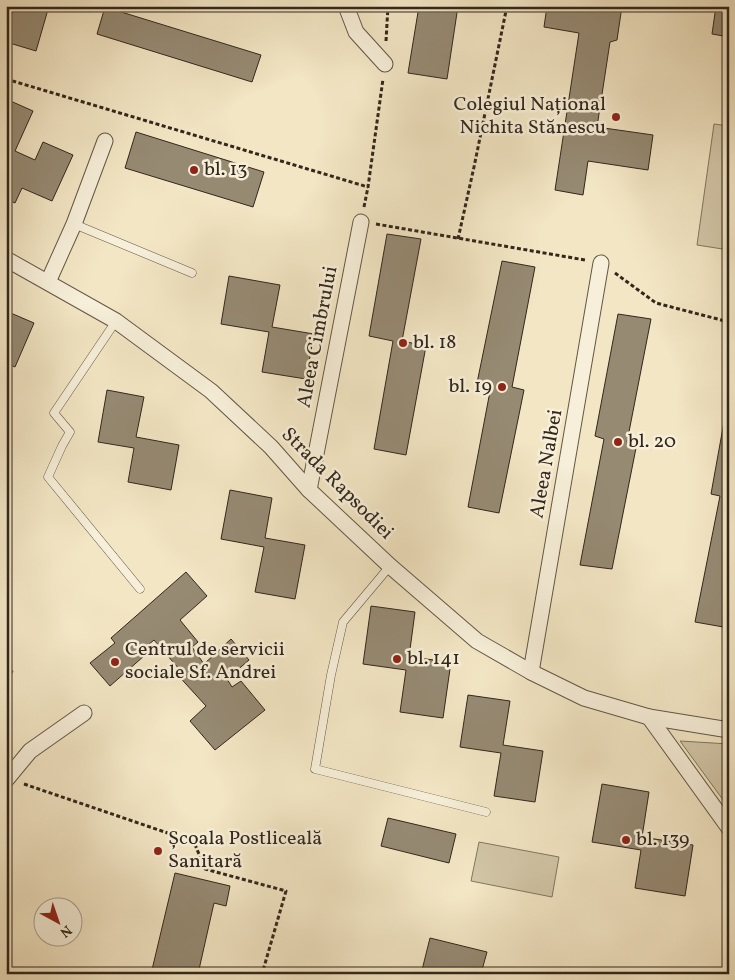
<svg xmlns="http://www.w3.org/2000/svg" width="735" height="980" viewBox="0 0 735 980" font-family="Vollkorn,serif">
  <style>
    .green { fill: #d2c6a7; stroke: #827662 }
    .building { fill: #968a73; stroke: #32271c }
    .lines { fill: none; stroke-linecap: round; stroke-linejoin: round }
    .service-casing { stroke: #625746; stroke-width: 9 }
    .minor-casing { stroke: #625746; stroke-width: 17 }
    .path { stroke: #32271c; stroke-width: 3; stroke-dasharray: 4 2.5; stroke-linecap: butt }
    .service { stroke: #f7efd9; stroke-width: 8 }
    .minor { stroke: #f7efd9; stroke-width: 15 }
    .poi-dot { fill: #8f2418; stroke: #f7efd9; stroke-width: 2 }
    .labels { text-anchor: middle; dominant-baseline: central; stroke-width: 5; stroke-linejoin: round; paint-order: stroke }
    .poi-label { font-size: 20px; fill: #32271c; stroke: #f7efd9; text-anchor: start }
    .street-label { font-size: 20px; fill: #32271c; stroke: #f7efd9 }
  </style>
  <rect width="100%" height="100%" fill="#f3e6c4"/>
  <filter id="stains"><feTurbulence type="fractalNoise" baseFrequency=".004" numOctaves="4"/><feColorMatrix values="0 0 0 0 .2 0 0 0 0 .09 0 0 0 0 .02 0 0 0 .5 -.17"/></filter>
  <radialGradient id="worn" r=".72"><stop offset=".6" stop-color="#630" stop-opacity="0"/><stop offset="1" stop-color="#630" stop-opacity=".3"/></radialGradient>
  <g class="green">
    <path d="M714,124l15,2v124l-32,-5z"/>
    <path d="M680,741l49,3v64z"/>
    <path d="M479,842l80,15 -7,40 -81,-16z"/>
  </g>
  <g class="building">
    <path d="M14,6h35l-13,45 -30,-9v-8z"/>
    <path d="M419,6h39l-11,73 -39,-6z"/>
    <path d="M547,6h75l-5,34 -7,2 -13,85 56,8 -5,35 -60,-9 -5,34 -28,-5 24,-157 -35,-6z"/>
    <path d="M716,6h13v31l-17,-3z"/>
    <path d="M105,7l156,48 -9,27 -155,-48z"/>
    <path d="M6,99l27,12 -18,40 20,9 8,-18 30,13 -21,46 -30,-13 -7,15 -9,-4z"/>
    <path d="M136,132l128,40 -11,35 -128,-39z"/>
    <path d="M387,234l34,5 -19,102 24,5 -20,109 -32,-6 19,-108 -24,-5z"/>
    <path d="M502,261l33,6 -23,120 12,3 -25,123 -31,-6 23,-121 -14,-3z"/>
    <path d="M229,276l51,9 -8,42 42,7 -8,45 -44,-7 7,-40 -48,-8z"/>
    <path d="M6,311l28,12 -19,44 -9,-4z"/>
    <path d="M618,314l33,5 -24,123 10,1 -25,126 -32,-4 24,-126 -9,-3z"/>
    <path d="M107,390l37,7 -8,40 43,8 -8,45 -43,-8 6,-34 -36,-6z"/>
    <path d="M729,394v234l-34,-6 25,-126 -9,-2z"/>
    <path d="M230,490l42,8 -7,40 40,7 -10,54 -40,-7 9,-45 -43,-8z"/>
    <path d="M186,572l21,24 -27,24 18,22 -6,5 12,17 27,-25 18,21 -22,19 5,8 9,-6 24,29 -50,40 -25,-29 16,-15 -31,-34 5,-2 -26,-30 -14,12 4,4 -34,30 -20,-23 25,-20 -4,-5z"/>
    <path d="M371,606l44,6 -6,45 42,5 -8,56 -43,-6 6,-42 -43,-6z"/>
    <path d="M6,668l7,3 -7,15z"/>
    <path d="M468,695l42,6 -7,44 40,6 -8,51 -41,-6 7,-43 -41,-6z"/>
    <path d="M602,784l47,8 -7,45 51,8 -8,51 -50,-8 6,-38 -49,-8z"/>
    <path d="M388,818l68,16 -7,29 -68,-17z"/>
    <path d="M175,873l55,13 -4,20 -12,-3 -16,71h-47z"/>
    <path d="M430,938l57,14 -5,18 -9,-2 -2,6h-50z"/>
  </g>
  <g class="lines">
    <g class="service-casing">
      <g id="service">
        <path d="M74,224l118,49"/>
        <path d="M116,321l-62,92 16,19 -8,14 -14,31 92,112"/>
        <path d="M390,566l-47,56 -12,53 -16,94 171,43"/>
      </g>
    </g>
    <g class="minor-casing">
      <g id="minor">
        <path d="M346,6l10,26 29,32"/>
        <path d="M6,259l110,62 95,70 60,56 38,43 81,76 87,75 54,31 53,26 65,19 80,13"/>
        <path d="M48,282l26,-58 31,-83"/>
        <path d="M309,490l52,-268"/>
        <path d="M531,672l70,-409"/>
        <path d="M649,717l80,111"/>
        <path d="M6,780l24,-29 54,-38"/>
      </g>
    </g>
    <g class="path">
      <path d="M386,41l2,-35"/>
      <path d="M6,79l362,108"/>
      <path d="M364,207l4,-20 15,-108"/>
      <path d="M376,224l209,36"/>
      <path d="M458,239l16,-72 33,-161"/>
      <path d="M615,273l41,30 73,19"/>
      <path d="M24,784l170,58 11,27 81,22 -24,83"/>
    </g>
    <use href="#service" class="service"/>
    <use href="#minor" class="minor"/>
  </g>
  <g class="poi-dot">
    <circle cx="616" cy="117" r="5"/>
    <circle cx="194" cy="170" r="5"/>
    <circle cx="403" cy="343" r="5"/>
    <circle cx="502" cy="387" r="5"/>
    <circle cx="618" cy="442" r="5"/>
    <circle cx="397" cy="659" r="5"/>
    <circle cx="115" cy="662" r="5"/>
    <circle cx="626" cy="840" r="5"/>
    <circle cx="158" cy="851" r="5"/>
  </g>
  <g class="labels">
    <g class="poi-label">
      <text x="606" y="105" text-anchor="end">Colegiul Național<tspan x="606" dy="23">Nichita Stănescu</tspan></text>
      <text x="204" y="170">bl. 13</text>
      <text x="413" y="343">bl. 18</text>
      <text x="492" y="387" text-anchor="end">bl. 19</text>
      <text x="628" y="442">bl. 20</text>
      <text x="125" y="650">Centrul de servicii<tspan x="125" dy="23">sociale Sf. Andrei</tspan></text>
      <text x="407" y="659">bl. 141</text>
      <text x="168" y="839">Școala Postliceală<tspan x="168" dy="23">Sanitară</tspan></text>
      <text x="636" y="840">bl. 139</text>
    </g>
    <g class="street-label">
      <text transform="translate(318 337) rotate(-79)">Aleea Cimbrului</text>
      <text transform="translate(547 464) rotate(-80)">Aleea Nalbei</text>
      <text transform="translate(337 484) rotate(45)">Strada Rapsodiei</text>
    </g>
  </g>
  <rect width="735" height="980" fill="none" stroke="#f3e6c4" stroke-width="25"/>
  <rect x="8" y="8" width="720" height="965" fill="none" stroke="#32271c" stroke-width="2.5"/>
  <rect x="12" y="12" width="710" height="955" fill="none" stroke="#32271c"/>
  <g transform="translate(58 922) rotate(140)"><circle r="24" fill="#f7efd9" stroke="#a89f8d"/>
  <path d="M0-4L9 19L0 12L-9 19Z" fill="#8f2418"/>
  <text y="-8" font-size="14" font-weight="bold" text-anchor="middle" fill="#32271c">N</text>
  </g>
  <rect width="100%" height="100%" filter="url(#stains)"/>
  <rect width="100%" height="100%" fill="url(#worn)"/>
</svg>
